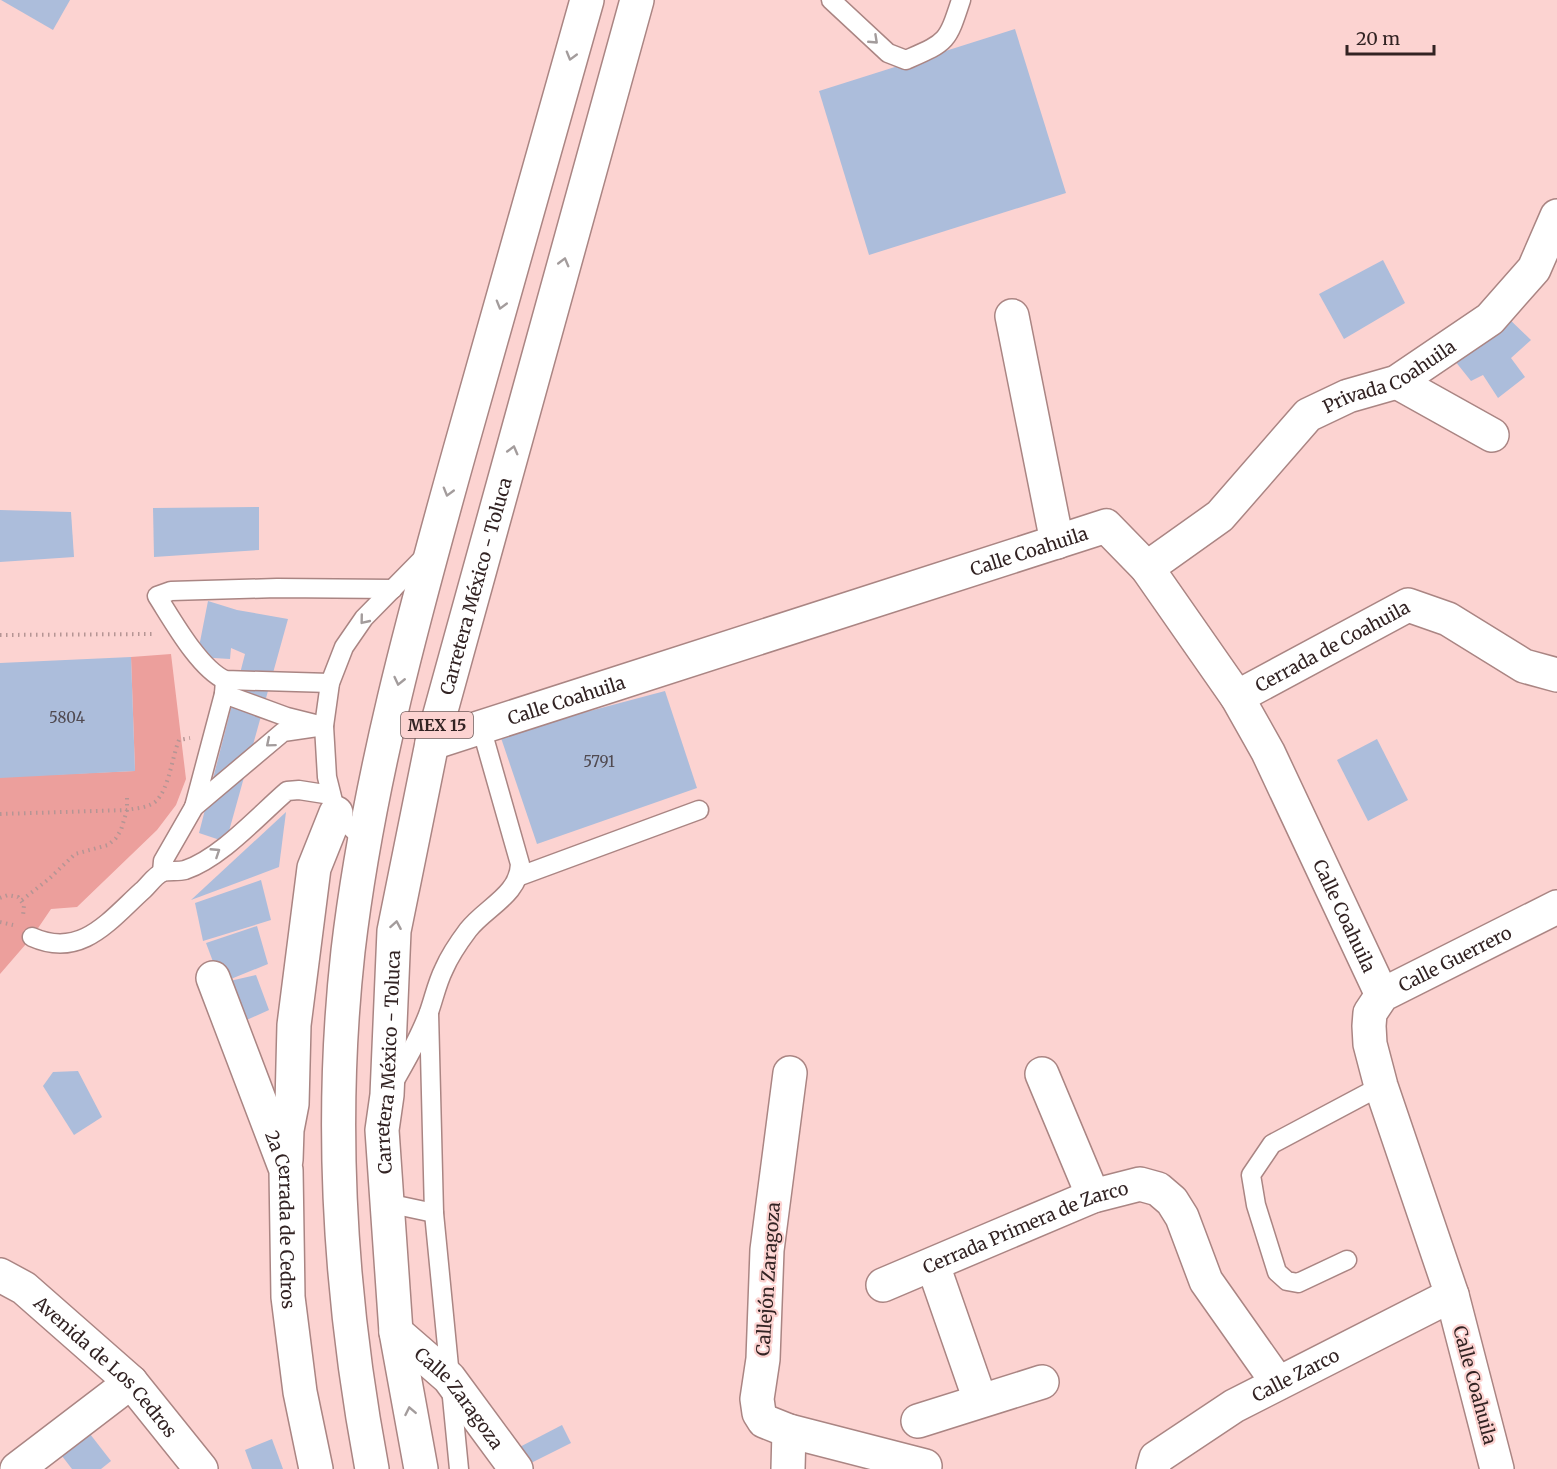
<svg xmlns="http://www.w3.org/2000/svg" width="1557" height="1469" viewBox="0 0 1557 1469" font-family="Merriweather,serif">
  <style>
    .green { fill: #ec9f9c }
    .building { fill: #acbddb }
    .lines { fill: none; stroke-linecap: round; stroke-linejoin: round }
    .lane-casing { stroke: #aa8583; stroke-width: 21 }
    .street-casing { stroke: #aa8583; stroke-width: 36 }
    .primary-casing { stroke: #aa8583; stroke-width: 36 }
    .path { stroke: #b59594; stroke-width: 4; stroke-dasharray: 1.5 4.5; stroke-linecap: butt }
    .lane { stroke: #fff; stroke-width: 18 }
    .street { stroke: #fff; stroke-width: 33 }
    .primary { stroke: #fff; stroke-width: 33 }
    .oneway { stroke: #a39c9c }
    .labels { text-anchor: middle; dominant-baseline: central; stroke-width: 4.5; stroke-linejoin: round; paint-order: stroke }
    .number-label { font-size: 15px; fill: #504a51 }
    .shield { fill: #fcd3d1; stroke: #6f5857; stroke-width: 1.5 }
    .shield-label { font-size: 16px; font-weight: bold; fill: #322323 }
    .street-label { font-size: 18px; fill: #322323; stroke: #fcd3d1 }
  </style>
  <rect width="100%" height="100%" fill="#fcd3d1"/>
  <path class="green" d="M171,654l15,125 -10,26 -19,25 -80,77 -26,2 -19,28 -32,37v-197l135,-6 -4,-114z"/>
  <g class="building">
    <path d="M1,0h69l-17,30z"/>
    <path d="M1015,29l51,164 -197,62 -50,-164z"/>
    <path d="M1383,260l22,43 -61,36 -25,-45z"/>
    <path d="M1505,315l26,25 -20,18 14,19 -27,21 -15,-23 -12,6 -20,-25z"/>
    <path d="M259,507v43l-105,7 -1,-49z"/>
    <path d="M0,510l71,2 3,45 -74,5z"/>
    <path d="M208,601l29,9 51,9 -62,223 -27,-9 46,-179 -14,-6 -1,11 -33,-2z"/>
    <path d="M131,657l4,114 -135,7v-115z"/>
    <path d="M665,691l32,97 -160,56 -37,-109z"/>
    <path d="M1377,739l31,61 -40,21 -31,-61z"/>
    <path d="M286,812l-7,55 -88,33z"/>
    <path d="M261,880l10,40 -68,21 -8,-38z"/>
    <path d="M257,926l11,38 -47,19 35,-8 13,35 -36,16 -12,-43 -15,-40z"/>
    <path d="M78,1071l24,46 -28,18 -31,-49 10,-14z"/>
    <path d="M83,1425l28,36 -10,8h-29l-10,-13z"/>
    <path d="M562,1425l9,18 -50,25 -9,-17z"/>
    <path d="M272,1439l11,30h-31l-7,-19z"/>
  </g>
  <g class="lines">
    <g class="lane-casing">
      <g id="lane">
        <path d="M831,0l57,53 18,7c41,-18 41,-17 55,-60"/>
        <path d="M225,680l-1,14 63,23 28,7"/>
        <path d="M330,683l-105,-3c-26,-12 -52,-59 -68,-84l14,-5 106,-3 116,1"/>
        <path d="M194,807l30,-113"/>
        <path d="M365,841l-29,-28 -9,-36 -3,-51 6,-43 14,-36 20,-29 62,-63"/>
        <path d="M162,872l1,-11 31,-54 89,-75 41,-6"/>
        <path d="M520,876l179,-66"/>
        <path d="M32,937c49,22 77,-16 110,-46 6,-5 13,-16 21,-19 6,-2 15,0 22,-2 36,-12 74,-55 102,-79l12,-1 32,5"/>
        <path d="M429,1013l5,200 25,256"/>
        <path d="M394,1082c13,-23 26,-45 35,-70 5,-14 8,-29 15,-43 6,-14 15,-27 24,-39 18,-23 51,-35 52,-66l-39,-137"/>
        <path d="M387,1203l47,10"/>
        <path d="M1347,1260l-49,23 -11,-2 -10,-9 -21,-67 -5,-30 21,-31 109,-58"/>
      </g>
    </g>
    <g class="street-casing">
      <g id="street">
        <path d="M1012,316l45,226"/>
        <path d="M1397,382l95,53"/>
        <path id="s1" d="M1147,568l73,-52 88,-101 40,-19 49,-14 93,-63 44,-50 23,-53"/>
        <path id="s2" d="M1237,697l171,-92 40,14 76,47 33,9"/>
        <path id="s3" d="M432,743l674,-217 41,42 90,129 31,55 114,243"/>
        <path id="s4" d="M213,978l73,192 2,127 12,95 16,77"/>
        <path d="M790,1073l-23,177 -4,109 -6,40 2,14 5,8 25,10 136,35"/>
        <path d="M1042,1074l51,122"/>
        <path d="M286,1160l1,-30 5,-26 2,-79 20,-157 22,-55"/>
        <path d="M933,1265l47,135"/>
        <path id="s5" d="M0,1275l24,13 107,94 70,87"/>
        <path id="s6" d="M883,1285l210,-89 47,-12 18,5 14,12 10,16 24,64 72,102"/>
        <path id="s7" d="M396,1332l53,46 67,91"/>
        <path d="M918,1421l124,-39"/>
        <path d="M17,1469l114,-87"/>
        <path d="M788,1469l1,-38"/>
        <path id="s8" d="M1153,1469l3,-11 78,-52 218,-111"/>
        <path id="s9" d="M1497,1469l-45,-174 -71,-209 -11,-42 -1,-18 1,-13 12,-18 175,-88"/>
      </g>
    </g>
    <g class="primary-casing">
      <g id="primary">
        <path d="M372,1469c-32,-170 -43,-346 -24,-518 20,-170 66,-336 112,-501 42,-150 84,-300 127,-450"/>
        <path id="s10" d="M421,1469l-25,-137 -14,-202 5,-35 7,-164 38,-188 205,-743"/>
      </g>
    </g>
    <g class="path">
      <path d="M0,635l152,-1"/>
      <path d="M0,814l127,-4c9,-2 20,-2 28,-8 14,-12 17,-45 24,-62l11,-2"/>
      <path d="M0,898l8,-3 10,2 6,8 -1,11"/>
      <path d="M22,900l28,-22 25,-24 33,-9 8,-7 5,-8 6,-20v-16"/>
      <path d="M0,922l13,3"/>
    </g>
    <use href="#lane" class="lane"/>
    <use href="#street" class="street"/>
    <use href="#primary" class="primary"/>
  </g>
  <defs><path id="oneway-chevron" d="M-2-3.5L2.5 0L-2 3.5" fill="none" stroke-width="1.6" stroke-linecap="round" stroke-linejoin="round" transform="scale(1.5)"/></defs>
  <g class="oneway">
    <use href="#oneway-chevron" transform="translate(874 40) rotate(43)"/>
    <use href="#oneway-chevron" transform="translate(571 56) rotate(106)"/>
    <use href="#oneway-chevron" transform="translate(564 262) rotate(-75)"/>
    <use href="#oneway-chevron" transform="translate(501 305) rotate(106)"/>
    <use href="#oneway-chevron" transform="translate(513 450) rotate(-75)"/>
    <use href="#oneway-chevron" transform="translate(448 492) rotate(106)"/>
    <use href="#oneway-chevron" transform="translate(364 620) rotate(129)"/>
    <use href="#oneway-chevron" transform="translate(399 681) rotate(103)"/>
    <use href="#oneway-chevron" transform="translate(270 743) rotate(140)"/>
    <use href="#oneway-chevron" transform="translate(216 852) rotate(-33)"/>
    <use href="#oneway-chevron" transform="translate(396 925) rotate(-80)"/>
    <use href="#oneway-chevron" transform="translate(410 1411) rotate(-101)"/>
  </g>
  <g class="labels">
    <g class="number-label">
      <text x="67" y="717">5804</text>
      <text x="599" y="761">5791</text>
    </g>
    <rect class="shield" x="401" y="712" width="72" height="26" rx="4.5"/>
    <g class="shield-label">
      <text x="437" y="725">MEX 15</text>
    </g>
    <g class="street-label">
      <text stroke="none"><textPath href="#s1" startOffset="314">Privada Coahuila</textPath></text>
      <text stroke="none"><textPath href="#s3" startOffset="627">Calle Coahuila</textPath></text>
      <text stroke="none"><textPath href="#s10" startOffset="896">Carretera México - Toluca</textPath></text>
      <text stroke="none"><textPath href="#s2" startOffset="108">Cerrada de Coahuila</textPath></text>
      <text stroke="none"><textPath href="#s3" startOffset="141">Calle Coahuila</textPath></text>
      <text stroke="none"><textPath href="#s3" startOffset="1168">Calle Coahuila</textPath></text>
      <text stroke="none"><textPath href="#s9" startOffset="578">Calle Guerrero</textPath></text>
      <text stroke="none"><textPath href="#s10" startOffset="410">Carretera México - Toluca</textPath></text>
      <text stroke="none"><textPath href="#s4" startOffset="254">2a Cerrada de Cedros</textPath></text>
      <text stroke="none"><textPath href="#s6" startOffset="154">Cerrada Primera de Zarco</textPath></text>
      <text transform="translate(768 1279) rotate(-86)">Callejón Zaragoza</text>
      <text stroke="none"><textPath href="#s5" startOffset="141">Avenida de Los Cedros</textPath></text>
      <text stroke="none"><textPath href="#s8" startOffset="174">Calle Zarco</textPath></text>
      <text transform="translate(1475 1385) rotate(75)">Calle Coahuila</text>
      <text stroke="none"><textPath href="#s7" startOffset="92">Calle Zaragoza</textPath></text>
    </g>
  </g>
  <path d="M1347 45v9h87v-9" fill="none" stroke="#322323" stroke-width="3"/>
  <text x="1356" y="45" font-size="18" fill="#322323" stroke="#fcd3d1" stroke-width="4.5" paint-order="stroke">20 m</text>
</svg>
